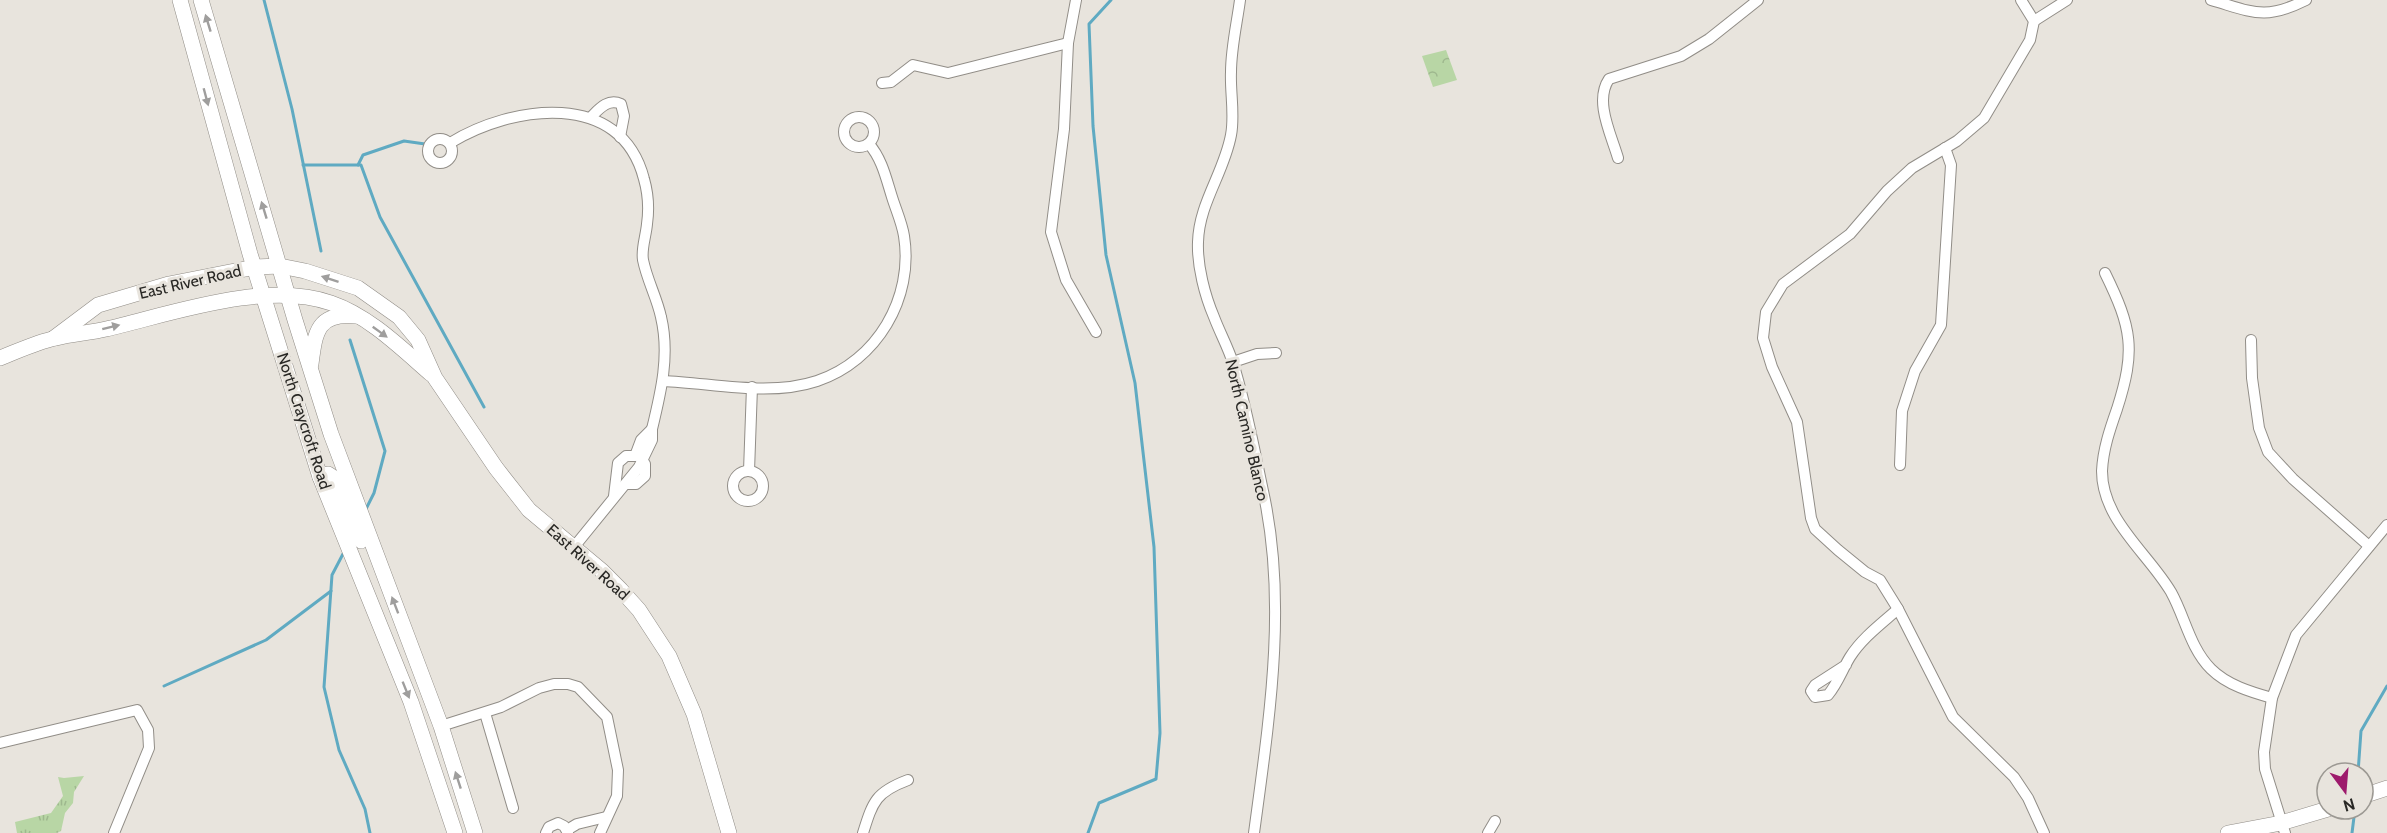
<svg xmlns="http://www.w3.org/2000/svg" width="2387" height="833" viewBox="0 0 2387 833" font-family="Cabin,sans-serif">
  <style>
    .grass { fill: url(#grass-tufts) }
    .park { fill: url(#park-crowns) }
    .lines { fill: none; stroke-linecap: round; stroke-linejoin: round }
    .stream { stroke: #5faac2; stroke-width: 3 }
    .street-casing { stroke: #918d87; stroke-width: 12 }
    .secondary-casing { stroke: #918d87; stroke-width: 16 }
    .street { stroke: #fff; stroke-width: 10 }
    .secondary { stroke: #fff; stroke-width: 15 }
    .oneway { fill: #9f9e9d }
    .labels { text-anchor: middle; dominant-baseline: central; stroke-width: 6; stroke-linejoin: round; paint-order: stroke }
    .street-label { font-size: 16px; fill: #292825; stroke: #e8e4dd }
  </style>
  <defs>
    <pattern id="grass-tufts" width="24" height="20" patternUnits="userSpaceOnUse" patternTransform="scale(1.5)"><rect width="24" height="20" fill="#b8d6a5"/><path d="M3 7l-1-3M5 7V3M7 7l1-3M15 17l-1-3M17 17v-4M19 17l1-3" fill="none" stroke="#9eb88e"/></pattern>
    <pattern id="park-crowns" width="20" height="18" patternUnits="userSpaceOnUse" patternTransform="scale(1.5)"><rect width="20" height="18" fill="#b8d6a5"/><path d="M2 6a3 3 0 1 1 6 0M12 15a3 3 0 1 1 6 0" fill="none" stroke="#9eb88e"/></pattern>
  </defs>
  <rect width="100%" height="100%" fill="#e8e4dd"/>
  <path class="grass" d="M84,776l-10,16 -1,11 -8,10 -4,18 -4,2h-40l-2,-11 36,-9 12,-17 -5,-19 6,1z"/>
  <path class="park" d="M1446,50l11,30 -24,7 -11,-31z"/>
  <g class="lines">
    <g class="stream">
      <path d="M264,0l28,109 29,142"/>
      <path d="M303,165h58l19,52 104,190"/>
      <path d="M358,165l5,-10 41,-14 21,3"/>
      <path d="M350,340l35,111 -11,42 -9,18"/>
      <path d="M344,552l-12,23 -8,112 15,63 26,59 5,24"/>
      <path d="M164,686l102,-46 65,-49"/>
      <path d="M2358,773l3,-42 26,-45"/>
      <path d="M1088,833l11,-30 57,-24 4,-46 -6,-186 -19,-164 -29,-128 -13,-129 -4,-102 22,-24"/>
      <path d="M2352,833l3,-24"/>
    </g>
    <g class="street-casing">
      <g id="street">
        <path d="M1076,0l-8,43 -4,86 -13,103 15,48 30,52"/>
        <path d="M1240,0c-3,23 -9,48 -9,72 -1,20 4,43 0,63 -7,38 -32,68 -33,107 -1,24 7,54 16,75 6,16 14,30 19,46 13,41 21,86 30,128 25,112 6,230 -9,342"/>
        <path d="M2021,0l13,21 -4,19 -46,78 -27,23 -45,27 -25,23 -37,43 -67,50 -17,28 -3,26 9,29 25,55 14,96 4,11 23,21 27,22 15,8 18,29 55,108 61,60 14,21 16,35"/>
        <path d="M2211,0c42,12 53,21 95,0"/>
        <path d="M2034,21l33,-21"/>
        <path d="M882,83l9,-1 22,-17 35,8 120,-30"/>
        <path d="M591,117c8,-8 17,-19 30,-13l3,12 -4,21"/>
        <circle cx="859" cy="132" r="15"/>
        <circle cx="440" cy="151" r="12"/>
        <path d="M450,143c62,-38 171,-54 194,36 4,14 5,31 3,45 -1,12 -6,25 -4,36 4,20 14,38 18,57 9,38 0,75 -9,112"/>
        <path d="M1618,158c-7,-24 -24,-57 -9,-79l72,-23 28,-17 49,-39"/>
        <path d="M2105,273c27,55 31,77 12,136 -7,20 -14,40 -15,62 0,49 46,82 69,121 14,25 19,56 40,77 16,16 40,23 61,29"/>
        <path d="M2251,340l1,38 7,50 9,24 25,27 76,67"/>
        <path d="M1233,362l24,-8 19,-1"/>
        <path d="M663,381c50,2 106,16 154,0 60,-20 97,-83 87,-145 -2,-13 -8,-26 -12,-39 -6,-19 -10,-38 -23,-53"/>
        <path d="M1900,465l2,-54 13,-40 26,-46 10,-160 -6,-17"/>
        <path d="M749,471l3,-84"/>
        <circle cx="748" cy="486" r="15"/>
        <path d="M627,484h9l9,-8v-12l-4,-6"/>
        <path d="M614,496l4,-33 8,-7h9"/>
        <path d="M574,547l65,-80 13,-27v-11l-11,11 -6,16"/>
        <path d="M1846,665l-31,20 -4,6 4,6 13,-2c10,-12 14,-25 22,-38 12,-19 31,-33 48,-48"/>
        <path d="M485,713l28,95"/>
        <path d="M441,726l60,-19 38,-19 15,-4h14l10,3 29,30 11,53 -1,26 -17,37"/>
        <path d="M0,743l137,-33 11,20 1,18 -35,85"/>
        <path d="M567,830l10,-6 29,-7"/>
        <path d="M546,833l3,-6 9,-4 6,3 4,7"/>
        <path d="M863,833c10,-32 13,-41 45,-53"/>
        <path d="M1488,833l7,-12"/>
        <path d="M2285,833l-20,-64 -1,-17 8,-54 24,-63 91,-110"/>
      </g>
    </g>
    <g class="secondary-casing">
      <g id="secondary">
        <path d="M180,0l70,254 70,223 91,225 44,131"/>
        <path d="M201,0l94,320 36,114 110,292 34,107"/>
        <path d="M54,338l44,-33 71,-21 86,-17 25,-1 25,5 53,17 41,29 19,23 17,38 61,90 33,42 73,61 19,19 18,20 30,46 25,58 35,119"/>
        <path d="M0,358c18,-7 37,-16 56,-20 16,-4 33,-5 50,-9 65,-15 159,-49 225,-26 38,13 70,45 100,71"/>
        <path d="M311,364c4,-31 6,-52 45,-48"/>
        <path d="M320,477l8,-3 6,4 27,63"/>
        <path d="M2363,796l24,-8"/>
        <path d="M2228,833l53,-10 47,-14"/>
      </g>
    </g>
    <use href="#street" class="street"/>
    <use href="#secondary" class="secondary"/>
  </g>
  <defs><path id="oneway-solid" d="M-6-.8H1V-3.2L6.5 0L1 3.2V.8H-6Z" transform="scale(1.5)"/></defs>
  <g class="oneway">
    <use href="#oneway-solid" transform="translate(208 23) rotate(-107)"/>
    <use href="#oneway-solid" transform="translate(206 97) rotate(75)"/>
    <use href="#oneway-solid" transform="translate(264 210) rotate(-107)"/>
    <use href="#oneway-solid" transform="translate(330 279) rotate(-162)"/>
    <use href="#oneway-solid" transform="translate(111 327) rotate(-14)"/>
    <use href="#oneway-solid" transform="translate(380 332) rotate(36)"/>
    <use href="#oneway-solid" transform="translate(395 605) rotate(-111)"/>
    <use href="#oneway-solid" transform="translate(406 690) rotate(68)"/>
    <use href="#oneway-solid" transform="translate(458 780) rotate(-108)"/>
  </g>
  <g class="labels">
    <g class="street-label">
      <text transform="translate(190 282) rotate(-13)">East River Road</text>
      <text transform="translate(304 421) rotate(72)">North Craycroft Road</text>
      <text transform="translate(1247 430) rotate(77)">North Camino Blanco</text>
      <text transform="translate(588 562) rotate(42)">East River Road</text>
    </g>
  </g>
  <g transform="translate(2345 791) rotate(164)"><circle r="28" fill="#e8e4dd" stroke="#9c9993" stroke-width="1.5"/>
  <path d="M0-4.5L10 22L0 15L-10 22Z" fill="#9d1a6c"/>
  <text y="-9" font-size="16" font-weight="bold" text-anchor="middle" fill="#292825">N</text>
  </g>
</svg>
